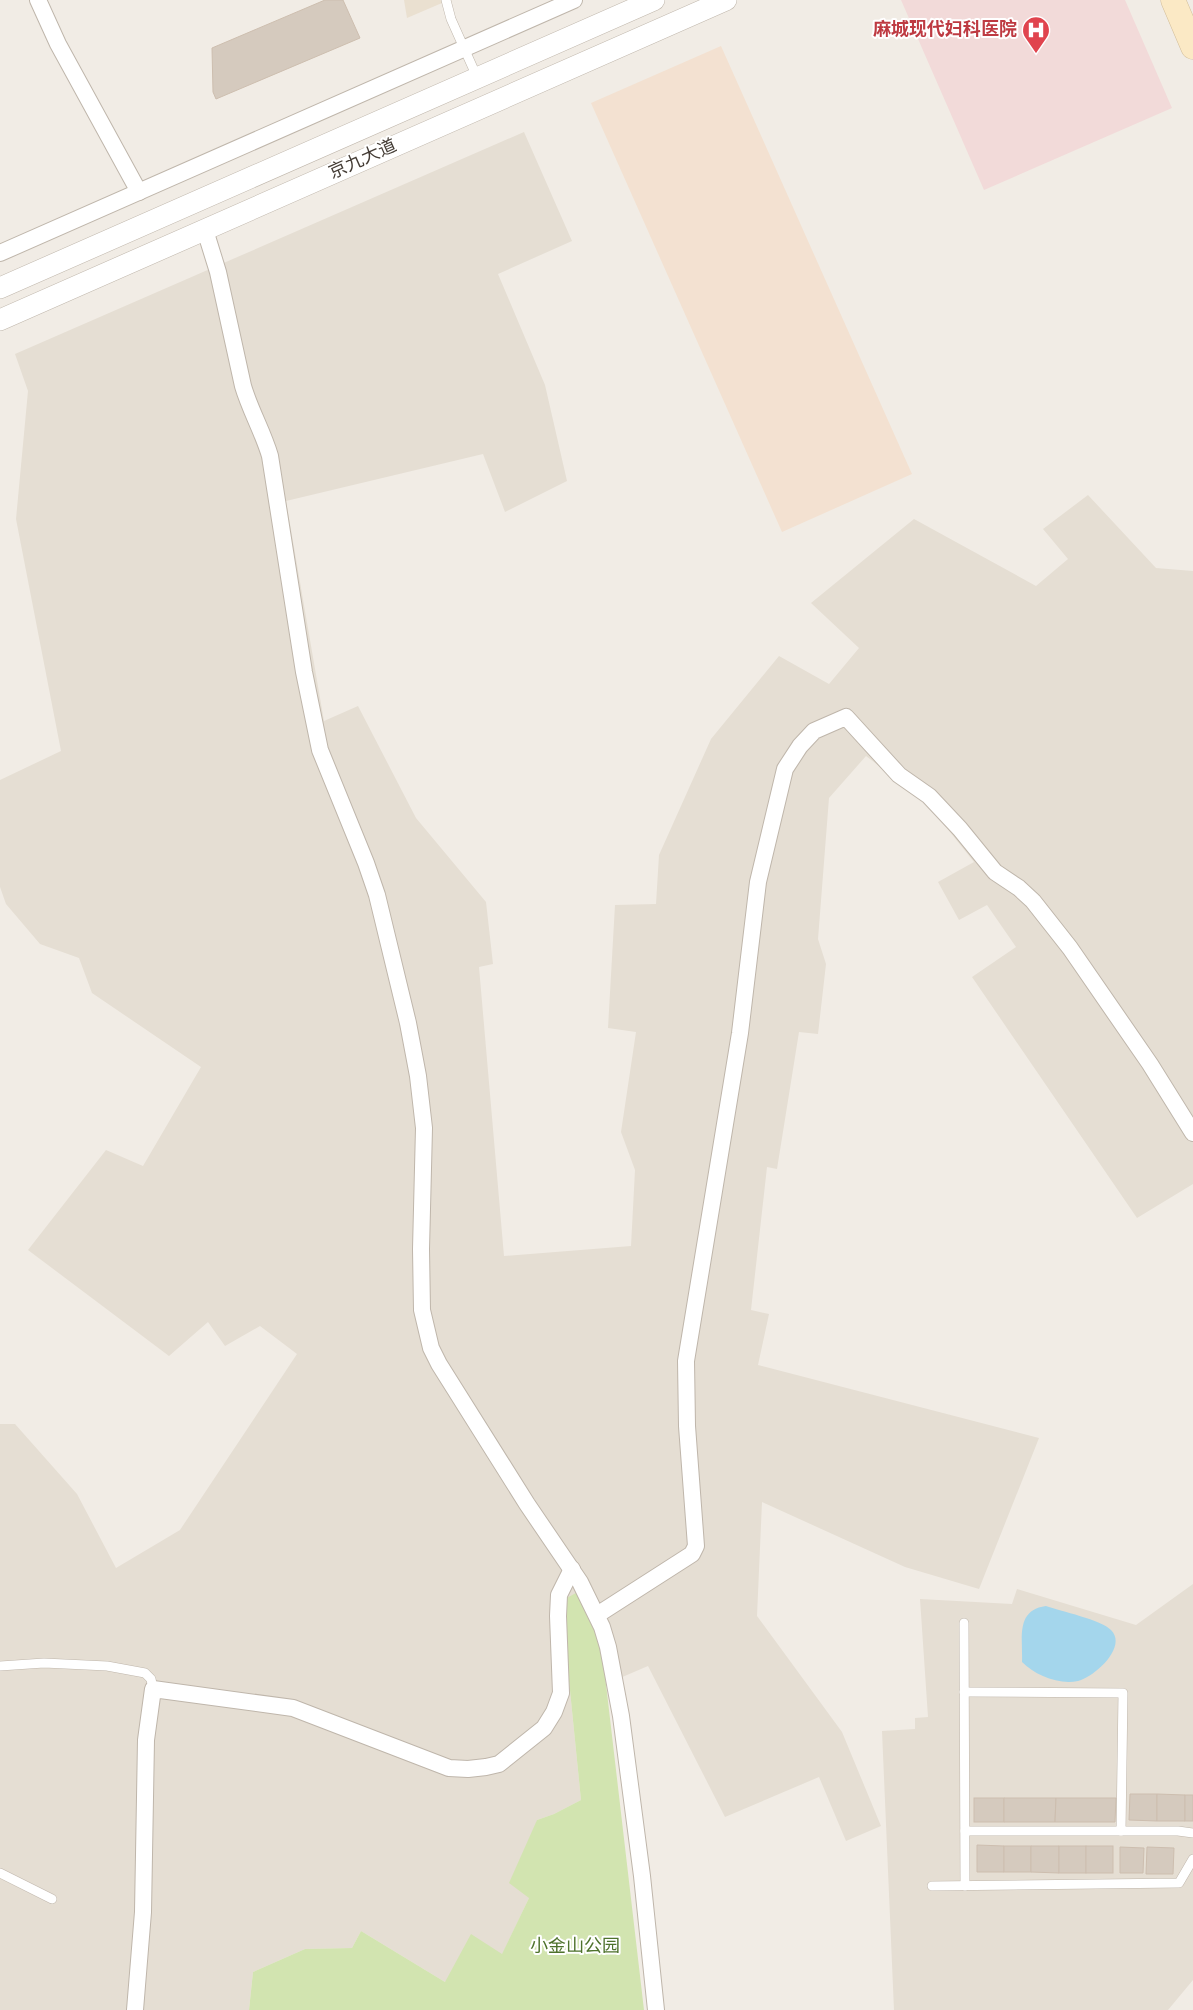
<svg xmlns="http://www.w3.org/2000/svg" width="1193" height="2010" viewBox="0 0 1193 2010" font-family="Overpass,'Noto Sans SC',sans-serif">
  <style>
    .residential { fill: #e5ded3 }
    .commercial { fill: #f3e1d1 }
    .education { fill: #eae0d0 }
    .medical { fill: #f2dad9 }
    .green { fill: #d2e4b0 }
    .water { fill: #a4d6ec }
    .building { fill: #d5cabe; stroke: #cdbeaf }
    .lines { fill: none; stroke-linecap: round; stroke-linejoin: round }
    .service-casing { stroke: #bfb6ab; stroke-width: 10 }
    .minor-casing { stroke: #bfb6ab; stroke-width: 18 }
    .tertiary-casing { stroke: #bfb6ab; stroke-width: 22 }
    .secondary-casing { stroke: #d2bd99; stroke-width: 25 }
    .service { stroke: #fff; stroke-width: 9 }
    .minor { stroke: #fff; stroke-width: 16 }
    .tertiary { stroke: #fff; stroke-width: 21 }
    .secondary { stroke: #fbe9c5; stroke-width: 24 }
    .labels { text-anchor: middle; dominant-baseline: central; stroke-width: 4; stroke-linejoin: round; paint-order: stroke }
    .health-label { font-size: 18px; font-weight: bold; fill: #be3a42; stroke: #fff; text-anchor: end }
    .street-label { font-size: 18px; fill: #443c35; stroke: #fff }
    .park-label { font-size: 18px; fill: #4e722c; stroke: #fff }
  </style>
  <rect width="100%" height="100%" fill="#f1ece5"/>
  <g class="residential">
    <path d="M524,132l48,109 -74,33 47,111 22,96 -62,31 -22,-58 -197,47 38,220 34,-15 58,112 70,84 7,62 -14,3 25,289 127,-10 4,-76 -14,-38 15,-100 -28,-4 7,-123 41,-1 3,-49 52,-116 68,-83 50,28 30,-36 -48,-45 103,-84 122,67 32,-27 -25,-30 45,-34 68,73 37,3v613l-56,34 -165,-241 44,-30 -29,-42 -28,15 -21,-38 36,-20 -48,-60 -60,-46 -37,42 -11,141 8,25 -8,70 -19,-2 -22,137 -10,-2 -16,143 18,4 -11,51 281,73 -60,151 -74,-22 -143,-65 -5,114 85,116 39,94 -35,15 -27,-64 -94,40 -77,-151 -42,18 -4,-34 -41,-49 20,199 -27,14 -17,6 -8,78 -27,57 -57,27 -84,-51 -9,17 -47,1 -52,23 -4,38h-249v-586h15l62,70 39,74 64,-38 117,-176 -37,-28 -35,20 -17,-24 -39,34 -141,-106 78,-100 37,16 58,-99 -109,-74 -13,-35 -39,-14 -34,-40 -6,-17v-107l61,-29 -45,-232 12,-128 -13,-37z"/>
    <path d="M1193,1584v396l-25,30h-274l-12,-279 33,-2v-11l13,-1 -8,-118 92,5 5,-15 119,36z"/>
  </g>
  <path class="commercial" d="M721,46l191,428 -130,58 -191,-429z"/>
  <path class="education" d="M404,0h45l-42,18z"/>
  <path class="medical" d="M901,0h224l47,108 -188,82z"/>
  <path class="green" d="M576,1593l14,24 12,33 42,360h-395l4,-38 52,-23 47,-1 9,-17 84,51 26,-48 31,20 27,-56 -20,-15 28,-63 17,-6 27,-14 -20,-199z"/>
  <path class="water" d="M1046,1606c14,5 56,14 65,24 17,17 -17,47 -33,51 -20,4 -43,-6 -56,-19 1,-23 -7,-52 24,-56z"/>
  <g class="building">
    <path d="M325,0h18l17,38 -144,61 -3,-7 -1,-44z"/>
    <path d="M1130,1794h27v27l-28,-1z"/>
    <path d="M1157,1794l28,1v26h-28z"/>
    <rect x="1185" y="1795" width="8" height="26"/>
    <rect x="974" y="1798" width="30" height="24"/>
    <path d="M1004,1798h52l-1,24h-51z"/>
    <path d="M1056,1798h60l-1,24h-60z"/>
    <path d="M977,1845l27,1v26h-27z"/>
    <rect x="1004" y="1846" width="27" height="26"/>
    <path d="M1031,1846h28v27l-28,-1z"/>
    <rect x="1059" y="1846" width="27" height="27"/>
    <rect x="1086" y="1846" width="27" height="27"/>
    <path d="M1120,1847l24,1 -1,25h-23z"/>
    <path d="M1147,1847l27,1 -1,26h-27z"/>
  </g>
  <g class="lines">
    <g class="service-casing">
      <g id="service">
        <path d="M446,0l5,19 26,58"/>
        <path d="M964,1623l1,263"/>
        <path d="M0,1666l44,-3 63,3 38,7 6,6 2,10"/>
        <path d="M964,1692l159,1 -2,138"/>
        <path d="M965,1831h213l15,2"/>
        <path d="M0,1873l52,26"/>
        <path d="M932,1886l247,-3 14,-24"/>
      </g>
    </g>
    <g class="minor-casing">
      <g id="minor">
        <path d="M38,0l20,44 81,148"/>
        <path d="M205,230l13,42 25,114c7,24 20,46 27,70l34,216 16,78 46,113 11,32 31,128 10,53 6,52 -3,121 1,61 9,38 8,16 88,140 53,78 22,45 6,20 13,69 21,160 14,134"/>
        <path d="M0,253l574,-253"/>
        <path d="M597,1615l95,-61 4,-8 -9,-120 -1,-65 54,-328 18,-151 27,-113 15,-23 14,-15 32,-14 53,58 30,21 31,33 35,43 24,16 14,13 37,47 80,116 43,69"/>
        <path d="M135,2010l8,-98 3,-172 7,-51 140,19 156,60 19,1 18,-2 13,-3 45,-36 10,-16 7,-19 -3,-77 1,-21 13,-26"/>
      </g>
    </g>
    <g class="tertiary-casing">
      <g id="tertiary">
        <path d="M0,288l654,-288"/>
        <path d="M0,320l726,-320"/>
      </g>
    </g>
    <g class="secondary-casing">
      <path id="secondary" d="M1173,0l20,47"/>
    </g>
    <use href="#service" class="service"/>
    <use href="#minor" class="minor"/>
    <use href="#tertiary" class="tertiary"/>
    <use href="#secondary" class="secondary"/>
  </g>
  <defs>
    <g id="hospital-pin" transform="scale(1.4375)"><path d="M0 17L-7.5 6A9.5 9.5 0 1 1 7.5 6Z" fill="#e0444e" stroke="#fff"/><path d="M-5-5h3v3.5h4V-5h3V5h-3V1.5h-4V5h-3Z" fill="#fff"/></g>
  </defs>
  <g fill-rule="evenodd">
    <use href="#hospital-pin" x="1036" y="30"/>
  </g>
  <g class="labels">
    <g class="health-label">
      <text x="1017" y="30">麻城现代妇科医院</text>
    </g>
    <g class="street-label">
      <text transform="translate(363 160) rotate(-24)">京九大道</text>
    </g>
    <g class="park-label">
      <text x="575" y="1947">小金山公园</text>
    </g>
  </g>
</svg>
